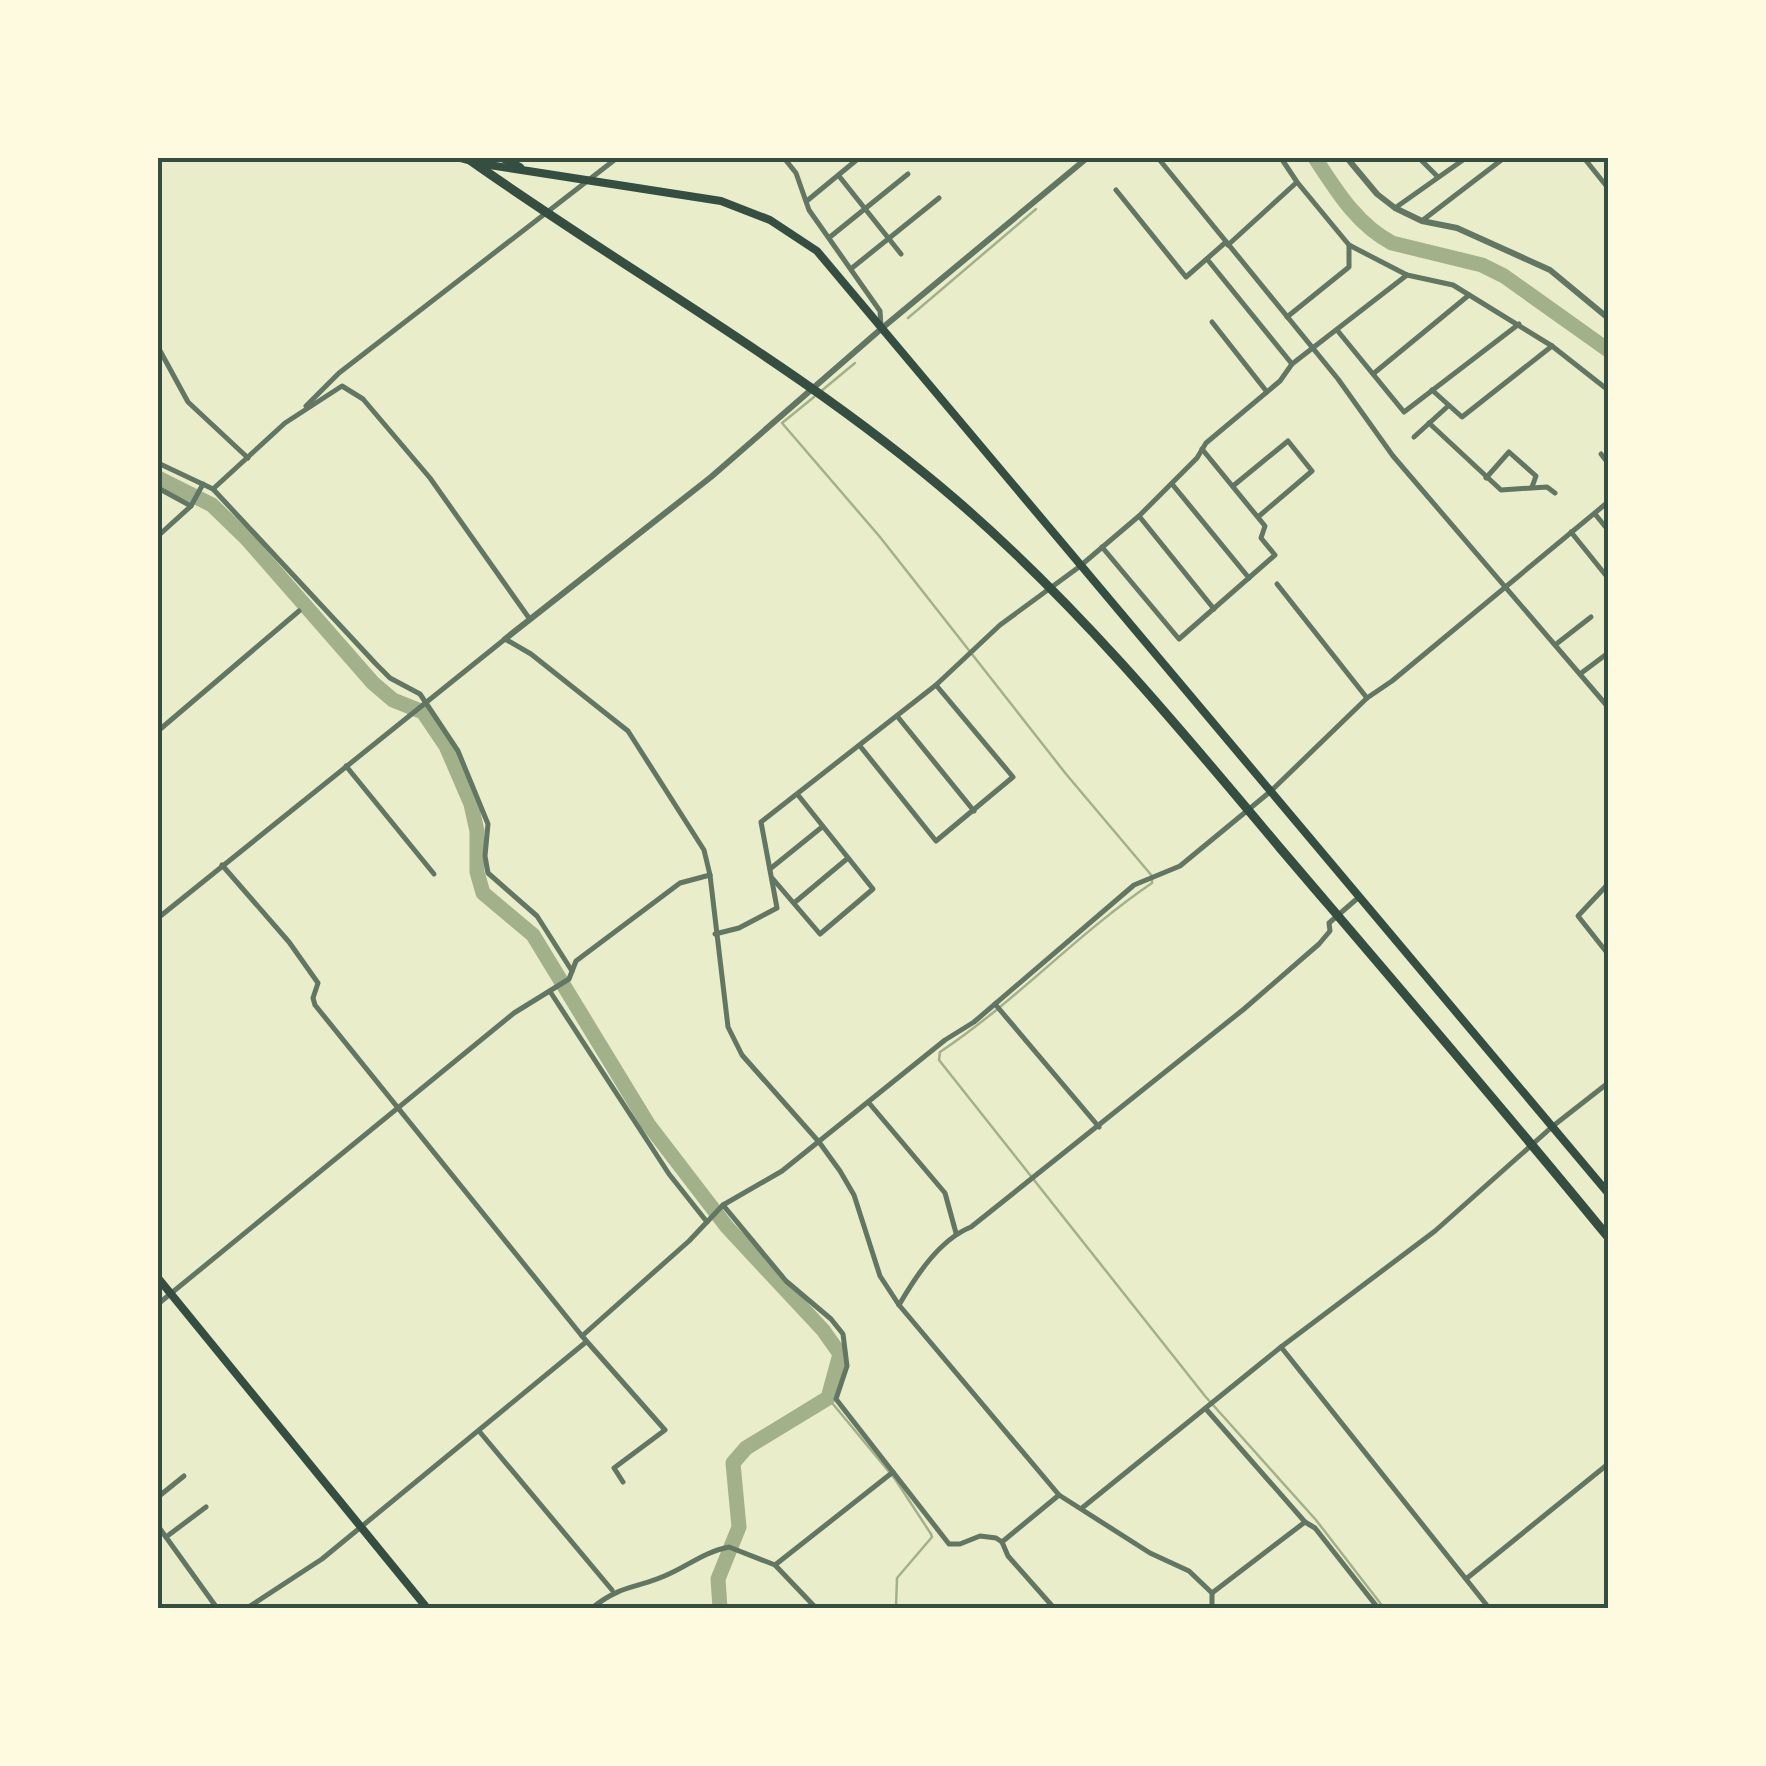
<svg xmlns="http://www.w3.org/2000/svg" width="1766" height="1766" viewBox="0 0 1766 1766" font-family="'Exo 2',sans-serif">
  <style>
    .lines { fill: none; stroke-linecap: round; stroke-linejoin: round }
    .stream { stroke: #a3b18a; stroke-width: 2.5 }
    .river { stroke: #a3b18a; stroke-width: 15 }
    .minor { stroke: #617663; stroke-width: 5 }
    .tertiary { stroke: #617663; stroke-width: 6 }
    .secondary { stroke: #344e41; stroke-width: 8 }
    .primary { stroke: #344e41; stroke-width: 8 }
    .motorway { stroke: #344e41; stroke-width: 9 }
    .neatline { fill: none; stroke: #344e41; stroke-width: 4 }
  </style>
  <rect width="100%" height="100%" fill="#e9edc9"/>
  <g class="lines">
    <g class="stream">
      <path d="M908,318l128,-109"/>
      <path d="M820,392l35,-29"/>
      <path d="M814,397l-32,26 98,114 186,237 86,102v7c-75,51 -137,119 -212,169l-1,8 266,336 111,124 68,88"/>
      <path d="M828,1398l67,81 36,55 1,3 -35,41 -1,30"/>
    </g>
    <g class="river">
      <path d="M1315,158c21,32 42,67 77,85l90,22 22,11 104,74"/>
      <path d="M158,478l54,27 34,33 127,145 20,17 30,12 23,34 25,58 6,27v41l6,21 50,42 115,189 79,103 96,103 17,24 -12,44 -82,50 -13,15 6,64 -21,52 2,29"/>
    </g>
    <g class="minor">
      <path d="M784,158l12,15 13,37 71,101 1,15"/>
      <path d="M1158,158l180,221 55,77 215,251"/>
      <path d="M1281,158l16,24 52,63 58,30 46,10 99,61 56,44"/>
      <path d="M1419,158l19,19"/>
      <path d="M1584,158l24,30"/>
      <path d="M839,176l62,78"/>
      <path d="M1116,190l70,87 40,-35"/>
      <path d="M808,200l51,-42"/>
      <path d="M1395,208l68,-48"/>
      <path d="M1423,220l81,-62"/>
      <path d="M830,237l78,-63"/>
      <path d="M1228,245l68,-62"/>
      <path d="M1207,259l85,105"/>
      <path d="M852,268l87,-70"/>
      <path d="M1287,317l62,-50v-22"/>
      <path d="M1212,322l55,70"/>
      <path d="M1337,330l67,82 115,-88"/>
      <path d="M158,347l30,55 60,56"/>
      <path d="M1373,374l96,-79"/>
      <path d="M1432,390l30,27 90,-71"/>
      <path d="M306,406l33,-33 278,-215"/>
      <path d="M1429,423l72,67 46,-3 8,6"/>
      <path d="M1414,437l33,-30"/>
      <path d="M1601,454l7,9"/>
      <path d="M158,463l55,26 163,175 14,14 30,16 38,57 30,73 -3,32 3,17 49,43 35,55"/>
      <path d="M1486,478l23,-26 27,24 -4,11"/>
      <path d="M1172,484l77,94"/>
      <path d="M1233,486l55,-45 24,30 -54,46"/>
      <path d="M158,488l33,18"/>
      <path d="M213,489l72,-66 57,-37 21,13 67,79 99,140"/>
      <path d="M1595,514l13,16"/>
      <path d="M1139,516l75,93"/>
      <path d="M1571,532l37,46"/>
      <path d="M158,536l33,-30 12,-22"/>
      <path d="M1102,547l77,92 96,-84 -14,-17 4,-12 -63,-77"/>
      <path d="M1277,584l90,114"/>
      <path d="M1555,645l36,-28"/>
      <path d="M1580,674l28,-21"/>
      <path d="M897,716l77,95"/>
      <path d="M158,731l141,-120"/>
      <path d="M860,746l76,95 77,-64 -77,-92"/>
      <path d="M346,766l88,108"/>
      <path d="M222,865l67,77 29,41 -5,15 2,7 267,331 83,94 -51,38 9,14"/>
      <path d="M770,869l52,-42"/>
      <path d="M773,879l47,55 53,-45 -75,-94"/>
      <path d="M1608,884l-30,32 30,38"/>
      <path d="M794,903l54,-45"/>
      <path d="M158,918l347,-279 26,15 97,77 76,119 6,25 18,152 14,28 77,87 21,29 14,24 26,81 19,29 160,190 91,58 39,18 23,22v15"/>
      <path d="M715,934l24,-6 38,-20 -16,-86 175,-137 64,-60 79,-58 60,-51 58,-58 9,-15 74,-62 12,-17 115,-89"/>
      <path d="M551,993l118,181 38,48"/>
      <path d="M995,1004l104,123"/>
      <path d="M869,1103l76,90 11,40"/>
      <path d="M723,1205l63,76 45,38 12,15 4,32 -11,33 113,145h11l20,-8 16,2 6,4 6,14 46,52"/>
      <path d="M158,1304l356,-291 55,-34 7,-18 104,-78 30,-8"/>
      <path d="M899,1305c17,-29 40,-65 72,-78l273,-218 75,-65 11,-13 -1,-8 30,-26"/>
      <path d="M582,1336l107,-95 34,-36 59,-34 163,-131 29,-18 160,-137 46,-19 91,-75 96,-93 25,-17 216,-179"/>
      <path d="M1281,1347l208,261"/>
      <path d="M1206,1409l99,113 10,6 63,80"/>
      <path d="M479,1431l133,159"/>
      <path d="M158,1497l26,-21"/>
      <path d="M1082,1508l199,-161 154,-116 118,-105 55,-43"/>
      <path d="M158,1526l59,82"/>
      <path d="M166,1537l40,-30"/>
      <path d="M1002,1542l57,-47"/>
      <path d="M775,1565l118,-93"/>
      <path d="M1466,1579l142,-115"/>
      <path d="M1212,1593l93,-71"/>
      <path d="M247,1608l75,-49 264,-217"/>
      <path d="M592,1608c31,-25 47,-19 79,-35 19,-9 36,-22 58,-26l46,18 41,43"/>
    </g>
    <g class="tertiary">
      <path d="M1347,158l30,36 18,14 27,13 35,7 93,42 58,48"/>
      <path d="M505,639l206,-162 170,-148 206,-171"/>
    </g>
    <path class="secondary" d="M158,1278l269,330"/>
    <g class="primary">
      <path d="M460,158l23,6 238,37 49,19 47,31 791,942"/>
      <path d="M502,158l18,9"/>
    </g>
    <path class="motorway" d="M467,158c162,115 337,211 488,341 121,104 223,227 325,349 110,129 221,258 328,389"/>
  </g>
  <rect width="1766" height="1766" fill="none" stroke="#fefae0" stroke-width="320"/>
  <rect x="160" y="160" width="1446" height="1446" class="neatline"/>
</svg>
